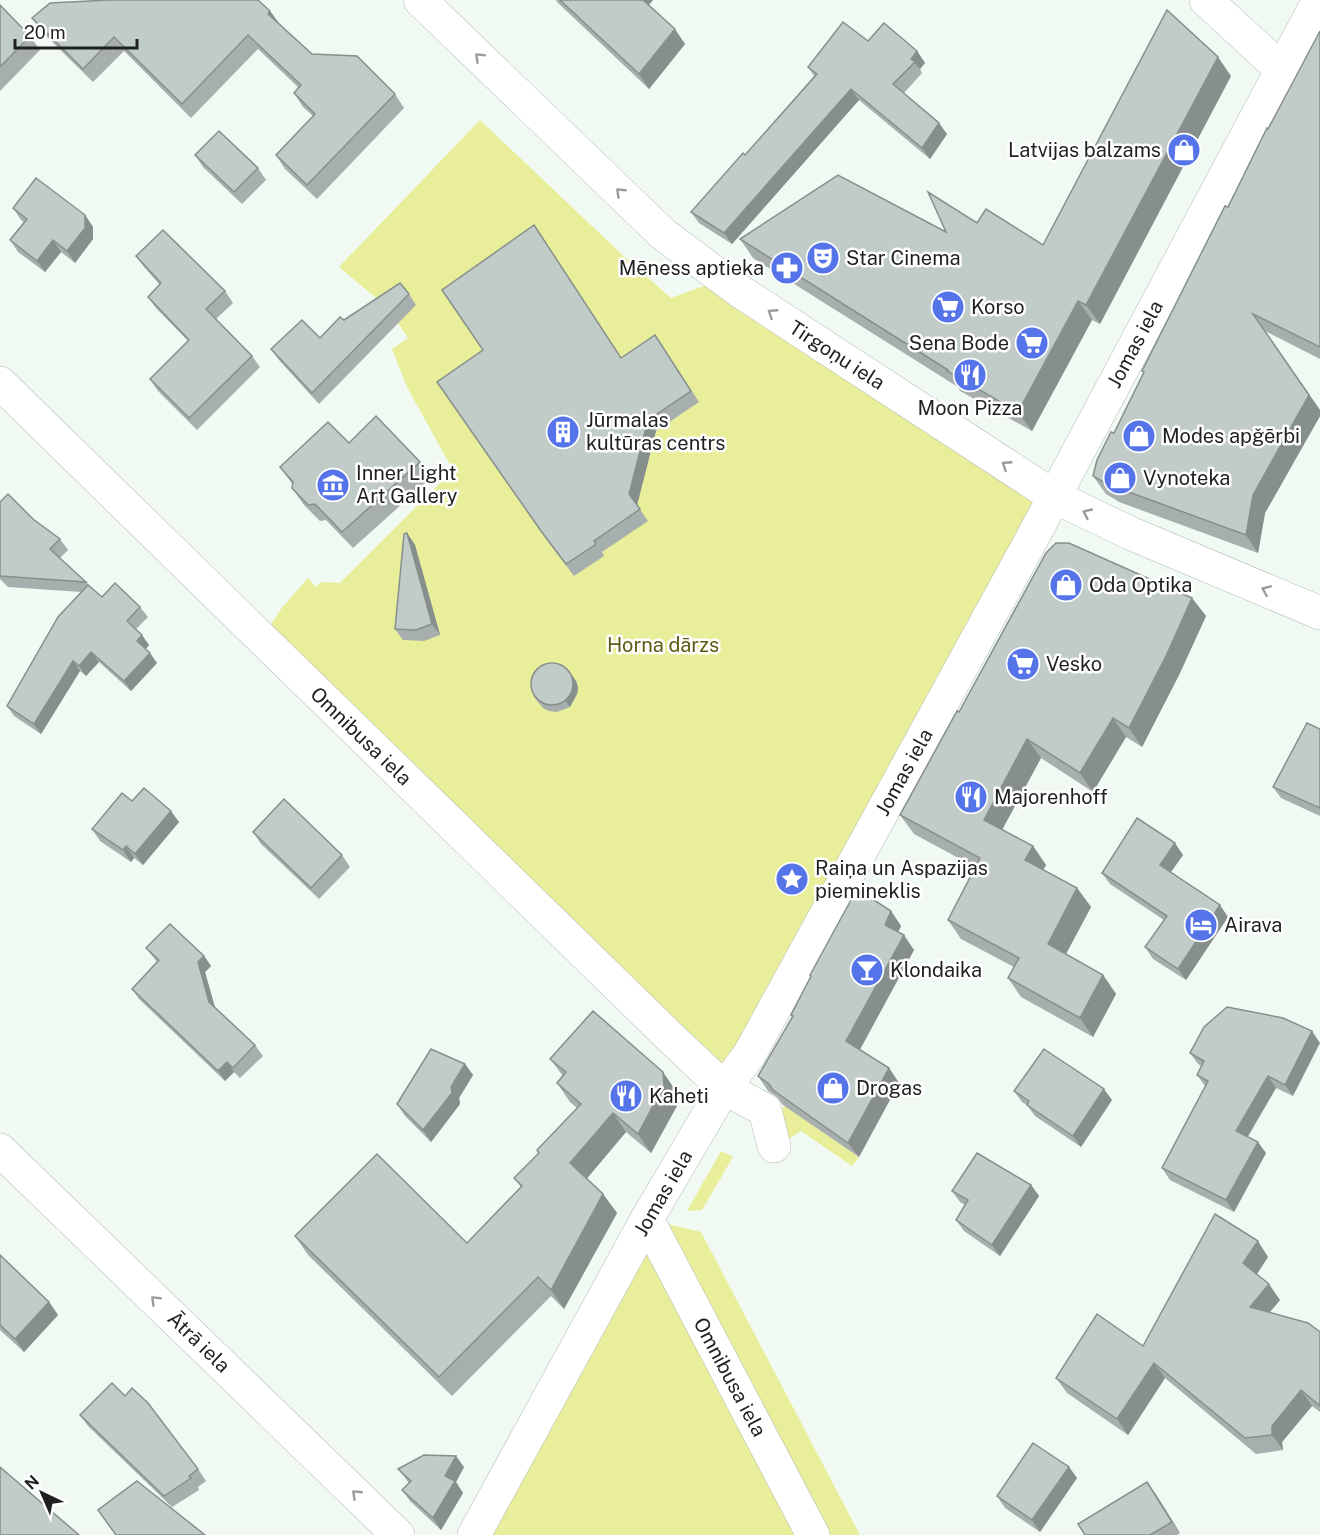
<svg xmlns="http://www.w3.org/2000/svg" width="1320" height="1535" viewBox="0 0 1320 1535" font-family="'Public Sans',sans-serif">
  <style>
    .green { fill: #e9ee9a }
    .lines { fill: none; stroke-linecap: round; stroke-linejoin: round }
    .street-casing { stroke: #b2bbb5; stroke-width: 34 }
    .street { stroke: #fff; stroke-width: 33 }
    .wall { fill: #a6afad }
    .shaded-wall { fill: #878f8d }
    .building { fill: #c1ccc9; stroke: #878f8d; stroke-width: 1.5 }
    .oneway { stroke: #9a9b9a }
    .labels { text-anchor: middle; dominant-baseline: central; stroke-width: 5; stroke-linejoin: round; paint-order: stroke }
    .poi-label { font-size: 20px; fill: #1e211f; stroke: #fff; text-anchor: start }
    .street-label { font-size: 20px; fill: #1e211f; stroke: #fff }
    .park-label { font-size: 20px; fill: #595c13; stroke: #fff }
  </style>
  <rect width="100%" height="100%" fill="#f0faf3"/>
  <g class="green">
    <path d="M480,120l151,143 40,35 33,-12 9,-15 342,226 -331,591 -463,-449 20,-30 27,-31 8,9 5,-5 19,1 113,-113 -46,-83 -15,-38 16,-11 -21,-31 -48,-40z"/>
    <path d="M785,1106l74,51 -7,9 -51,-35 -21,14 -8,-29z"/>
    <path d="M721,1151l12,6 -31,53 -15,1z"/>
    <path d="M647,1219l54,13 159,303h-386z"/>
  </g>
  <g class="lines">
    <g class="street-casing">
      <g id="street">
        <path d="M420,0l243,234 78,58 314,205 75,36 190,80"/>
        <path d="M1206,0l76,70"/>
        <path d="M0,383l670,654 54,51 41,22 9,36"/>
        <path d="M0,1150l398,385"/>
        <path d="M647,1219l166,316"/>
        <path d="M474,1535l173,-316 77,-131 25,-33 279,-509 291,-546"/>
      </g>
    </g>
    <use href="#street" class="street"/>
  </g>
  <g class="wall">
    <path d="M556,0h97l-4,5 36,39 -36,45 -91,-86z"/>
    <path d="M0,5l30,31 10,14 -40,41z"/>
    <path d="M270,11l9,12 33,31 83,40 9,14 -87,91 -32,-30 -9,-14 37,-39 -10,-9 -9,-14 4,-6 -40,-38 -67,69 -67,-67 -31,31 -51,-50 -10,-14z"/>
    <path d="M1320,31v328l-55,-28 55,79v6l-55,97 -7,40 -139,-51 -13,-8 -13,-18 51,-103 -2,-2 126,-242z"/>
    <path d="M868,41l49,10 8,12 -5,6 2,4 -18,20 43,41 -17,25 -71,-59 -127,144 -33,-21 -8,-11 54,-57 69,-79 -6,-9z"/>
    <path d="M1231,76l-131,248 -8,-4 -60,111 -72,-40 -2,-4 -205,-129 -13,-19 206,-7 31,-9 66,22z"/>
    <path d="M195,155l63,13 8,12 -24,24 -39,-37z"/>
    <path d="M13,208l72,7 8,12v12l-18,24 -14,-11 -16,20 -27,-20 -8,-12 14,-18 -3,-2z"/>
    <path d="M136,256l89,35 8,12 -17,16 36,37 8,11 -63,63 -39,-39 -8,-12 38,-38 -32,-33 -8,-11 12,-12 -16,-18z"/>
    <path d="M409,294l7,11 -97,99 -40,-44 -8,-11 49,-11 24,-18z"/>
    <path d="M655,335l44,67 -43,29 -19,74 11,16 -46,31 2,4 -30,20 -25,-33 -112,-161 184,-24z"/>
    <path d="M349,443l71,19 11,16 -78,70 -27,-28 -6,1 -16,-16 -12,-17 1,-3 -13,-18z"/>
    <path d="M0,502l33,17 27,20 8,11 -8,8 42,39 38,10 8,10 -12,12 13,16 -4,4 12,14 -26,28 -32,-29 -13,14 -6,-5 -39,63 -27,-18 -7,-10 74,-114 -73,-5 -8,-8z"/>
    <path d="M407,533l8,12 25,90 -16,6 -21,-1 -8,-11z"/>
    <path d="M1192,598l14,18 -27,59 -37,72 -16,-10 -33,55 -52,-34 -39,72 31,16 13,19 -3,5 34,18 14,19 -25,47 37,21 13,19 -23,43 -72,-40 -13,-19 6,-11 -53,-28 -13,-19 27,-53 -61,-33 -14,-19 59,-103z"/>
    <path d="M576,681l2,7 -1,6 -7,13 -13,5 -8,-1 -6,-3 -9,-11z"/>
    <path d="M1320,729v87l-39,-18 -8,-11z"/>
    <path d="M132,801l47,21 -36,43 -9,-7 -3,4 -31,-21 -8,-12z"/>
    <path d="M253,832l89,23 8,12 -31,32 -58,-55z"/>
    <path d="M1183,855l-12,17 57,45 -42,63 -33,-21 -8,-12 19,-27 -54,-36 -8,-11z"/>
    <path d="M891,911l10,15 -3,6 16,18 -54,100 29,18 10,15 -40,74 -76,-52 -6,-8 -9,-6 -10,-15 34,-59 -1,-2z"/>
    <path d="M146,948l58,8 7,10 -6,6 10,35 40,38 8,11 -23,22 -6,-6 -9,9 -86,-82 -7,-10 25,-27z"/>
    <path d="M1283,1018l10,78 -17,-8 -28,49 18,16 -32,59 -64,-32 -8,-12 43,-82 -8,-11 4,-9 -3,-2 -8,-11z"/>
    <path d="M550,1059l126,32 2,13 -27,49 -25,-21 -39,46 16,16 14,19 -53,96 -13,-13 -99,100 -144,-141 -13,-19 172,7 54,-56 -7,-9 25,-25 -2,-3 40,-42 -7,-6 -13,-19 6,-7z"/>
    <path d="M465,1064l8,11 -14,23 1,6 -29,38 -26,-26 -8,-12z"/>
    <path d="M1014,1091l98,9 -31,47 -46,-31 -8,-11 -5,-3z"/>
    <path d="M1031,1185l8,11 -39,60 -36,-25 -8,-11 9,-15 -5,-3 -8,-11z"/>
    <path d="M0,1255l49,47 9,13 -34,37 -24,-22z"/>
    <path d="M1268,1257l-11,17 23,26 -11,13 51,19v80l-8,-6 -30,36 1,8 -27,4 -91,-76 -37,57 -61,-42 -11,-15 87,-32z"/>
    <path d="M80,1415l118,54 8,12 -8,6 1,3 -27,17 -84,-81z"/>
    <path d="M464,1467l-8,15 7,11 -22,37 -31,-29 -8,-11 7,-7 -11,-14z"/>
    <path d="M1069,1467l8,11 -37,54 -35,-24 -8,-12z"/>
    <path d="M1155,1493l25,40 -3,2h-92z"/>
  </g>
  <g class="shaded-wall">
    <path d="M641,0h12l-7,8z"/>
    <path d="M270,11l10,14 -12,-11z"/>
    <path d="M675,29l10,15 -36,45 -10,-15z"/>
    <path d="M917,51l8,12 -5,6 -9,-10z"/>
    <path d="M1218,57l13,19 -131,248 -14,-19z"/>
    <path d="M851,89l8,11 -127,144 -8,-11z"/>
    <path d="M939,123l8,11 -17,25 -8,-11z"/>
    <path d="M85,215l8,12v12l-18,24 -8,-12z"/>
    <path d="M53,240l8,12 -16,20 -8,-11z"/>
    <path d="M1078,301l14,19 -60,111 -14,-19z"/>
    <path d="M1253,314l67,96v6l-55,97 -7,40 -12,-18z"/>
    <path d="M648,420l8,11 -19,74 -8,-11z"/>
    <path d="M407,533l8,12 25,90 -8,-11z"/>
    <path d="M1192,598l14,18 -27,59 -37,72 -13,-19z"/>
    <path d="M142,635l7,10 -5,6 -7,-10z"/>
    <path d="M91,652l8,10 -13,14 -7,-10z"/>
    <path d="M150,653l7,10 -26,28 -7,-10z"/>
    <path d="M73,661l7,10 -39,63 -7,-10z"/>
    <path d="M572,675l4,6 2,7 -1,6 -7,13 -4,-6z"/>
    <path d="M1113,718l13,19 -33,55 -13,-19z"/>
    <path d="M1027,739l14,19 -44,81 -13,-19z"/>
    <path d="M171,811l8,11 -36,43 -8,-11z"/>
    <path d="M1175,843l8,12 -15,21 -8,-11z"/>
    <path d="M126,846l8,12 -3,4 -8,-12z"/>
    <path d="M1033,846l13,19 -8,14 -13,-19z"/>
    <path d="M1077,888l14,19 -30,56 -13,-19z"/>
    <path d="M1220,905l8,12 -42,63 -8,-11z"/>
    <path d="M891,911l10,15 -6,13 -10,-14z"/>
    <path d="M904,935l10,15 -58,106 -10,-15z"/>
    <path d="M204,956l7,10 -6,6 11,40 -7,-10 -11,-40z"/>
    <path d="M1103,975l13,19 -23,43 -13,-19z"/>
    <path d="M1312,1031l8,12 -27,53 -8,-11z"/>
    <path d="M227,1062l7,10 -9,9 -7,-10z"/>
    <path d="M465,1064l8,11 -14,23 1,6 -29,38 -8,-12z"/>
    <path d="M889,1068l10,15 -40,74 -11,-14z"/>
    <path d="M663,1072l13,19 2,13 -27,49 -13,-19z"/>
    <path d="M1268,1076l8,12 -32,54 -8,-11z"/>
    <path d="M1104,1089l8,11 -31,47 -8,-11z"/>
    <path d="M613,1113l13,19 -42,50 -14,-19z"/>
    <path d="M1258,1142l8,11 -32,59 -8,-12z"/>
    <path d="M1031,1185l8,11 -39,60 -8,-11z"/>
    <path d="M603,1194l14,19 -53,96 -13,-19z"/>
    <path d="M1258,1241l10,16 -14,21 -11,-15z"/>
    <path d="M1269,1284l11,16 -19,23 -11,-16z"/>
    <path d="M49,1302l9,13 -34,37 -9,-13z"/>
    <path d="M1154,1363l11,15 -37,57 -11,-16z"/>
    <path d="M1301,1390l11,16 -30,36 1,8 -11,-15v-9z"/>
    <path d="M456,1456l8,11 -8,15 7,11 -22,37 -8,-12 12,-42z"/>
    <path d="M1069,1467l8,11 -37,54 -8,-12z"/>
    <path d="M1147,1482l8,11 25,40 -8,-11z"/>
  </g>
  <g class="building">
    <path d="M109,0h149l12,11 -2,3 44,40 45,2 38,38 -88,91 -31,-30 39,-41 -21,-21 7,-8 -53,-50 -66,69 -68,-67 -31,32 -51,-51 18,-15z"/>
    <path d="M560,0h83l32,29 -36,45z"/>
    <path d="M0,5l30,31 -30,31z"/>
    <path d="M1167,10l51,47 -132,248 -8,-4 -60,111 -71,-41 1,-1 -208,-131 98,-64 108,57 -18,-40 49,31 9,-14 57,36z"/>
    <path d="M843,22l25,19 16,-18 33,28 -6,8 4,3 -22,22 46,39 -17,25 -71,-59 -127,144 -33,-21 52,-59 2,2 72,-81 -9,-7z"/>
    <path d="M1320,31v316l-67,-33 56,81 -56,100 -7,40 -139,-51 -14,-8 4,-16 14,-28 3,1 30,-61 -2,-1 83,-165 3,1 39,-79 1,1z"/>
    <path d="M219,131l39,37 -24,24 -39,-37z"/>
    <path d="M36,178l49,37v13l-18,23 -14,-11 -16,21 -27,-21 17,-21 -14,-11z"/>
    <path d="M534,225l87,133 34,-23 36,56 -43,29 -19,74 11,15 -46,32 2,3 -30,20 -25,-33 -104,-149 46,-32 -41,-60z"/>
    <path d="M163,230l62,61 -19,18 46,47 -63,62 -39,-39 39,-39 -41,-43 13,-14 -25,-27z"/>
    <path d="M400,283l9,11 -97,99 -41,-44 31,-29 18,18 20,-21 4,3z"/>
    <path d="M376,416l44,46 -78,70 -27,-28 -7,1 -16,-17 1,-6 -13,-15 48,-45 21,21z"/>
    <path d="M8,494l25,25 27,20 -10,10 36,33 -86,-6v-74z"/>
    <path d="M407,533l25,91 -16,6 -21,-1 9,-95z"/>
    <path d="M1056,543h13l123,55 -26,58 -37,72 -16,-10 -33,55 -53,-34 -43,81 49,26 -8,14 52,28 -29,56 55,31 -23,43 -72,-40 11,-20 -71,-38 32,-62 -80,-43 57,-104 2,1 87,-159z"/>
    <path d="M115,583l25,24 -13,14 15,14 -5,6 13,12 -26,28 -33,-29 -12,14 -6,-5 -39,63 -27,-18 51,-89 30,-32 14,12z"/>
    <circle cx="552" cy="684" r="21"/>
    <path d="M1307,723l13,6v79l-47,-21z"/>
    <path d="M144,788l27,23 -36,43 -9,-8 -3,4 -31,-21 30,-36 10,8z"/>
    <path d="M284,799l58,56 -31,33 -58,-56z"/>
    <path d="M1137,818l38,25 -15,22 60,40 -42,64 -33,-22 22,-31 -65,-43z"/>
    <path d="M857,889l34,22 -6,14 19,10 -58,106 43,27 -41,75 -75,-53 -4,-6 -11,-8 35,-60 -2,-1 20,-39 -1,-1z"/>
    <path d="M170,924l34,32 -6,6 11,40 46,43 -22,23 -6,-6 -9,9 -86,-82 27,-29 -13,-12z"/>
    <path d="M1227,1007l56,11 29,13 -27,54 -17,-9 -32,55 22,11 -32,58 -64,-32 46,-87 -11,-6 7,-14 -14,-8 14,-26z"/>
    <path d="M593,1011l70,61 1,13 -26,49 -25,-21 -43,50 33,31 -52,96 -13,-13 -99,100 -144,-141 82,-82 90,89 55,-57 -8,-8 25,-25 -2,-3 44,-46 -24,-21 9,-11 -16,-13z"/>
    <path d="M431,1049l34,15 -14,23 1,6 -29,37 -26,-26z"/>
    <path d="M1044,1049l60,40 -31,47 -46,-31 2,-4 -15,-10z"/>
    <path d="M977,1153l54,32 -39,60 -36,-25 12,-20 -16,-9z"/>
    <path d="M1215,1214l43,27 -15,22 26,21 -19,23 58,16 12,9v74l-19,-16 -29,36v9l-27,3 -91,-75 -37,56 -61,-41 41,-64 46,32z"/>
    <path d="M0,1255l49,47 -34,37 -15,-14z"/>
    <path d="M112,1383l13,13 7,-8 16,15 50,66 -9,7 2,2 -27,18 -84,-81z"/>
    <path d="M1033,1443l36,24 -37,53 -35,-24z"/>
    <path d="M424,1455l32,1 -11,20 10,5 -22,37 -31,-28 9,-9 -13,-12z"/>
    <path d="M0,1467l79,68h-79z"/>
    <path d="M137,1481l68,54h-89l-18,-25z"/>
    <path d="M1147,1482l25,40 -22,13h-65l-7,-11z"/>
  </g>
  <defs><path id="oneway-chevron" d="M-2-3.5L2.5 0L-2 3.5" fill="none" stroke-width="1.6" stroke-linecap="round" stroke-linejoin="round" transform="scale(1.5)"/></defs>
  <g class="oneway">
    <use href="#oneway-chevron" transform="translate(479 57) rotate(-136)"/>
    <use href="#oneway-chevron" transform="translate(620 192) rotate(-136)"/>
    <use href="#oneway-chevron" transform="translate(772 313) rotate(-147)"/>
    <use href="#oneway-chevron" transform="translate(1006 465) rotate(-147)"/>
    <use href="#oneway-chevron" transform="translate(1087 513) rotate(-155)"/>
    <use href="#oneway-chevron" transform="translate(1266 590) rotate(-157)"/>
    <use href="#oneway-chevron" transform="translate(155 1300) rotate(-136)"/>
    <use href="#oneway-chevron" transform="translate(356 1494) rotate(-136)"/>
  </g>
  <defs>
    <g id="shop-disc" transform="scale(1.725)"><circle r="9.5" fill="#5574e9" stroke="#fff"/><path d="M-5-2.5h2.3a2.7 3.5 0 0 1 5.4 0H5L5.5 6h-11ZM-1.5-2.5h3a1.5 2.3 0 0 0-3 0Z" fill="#fff"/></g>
    <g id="theatre-disc" transform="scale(1.725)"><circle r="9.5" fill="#5574e9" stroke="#fff"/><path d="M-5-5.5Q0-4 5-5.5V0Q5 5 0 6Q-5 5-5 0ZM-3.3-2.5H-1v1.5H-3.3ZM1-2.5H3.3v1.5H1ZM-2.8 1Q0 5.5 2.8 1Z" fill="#fff"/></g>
    <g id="pharmacy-disc" transform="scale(1.725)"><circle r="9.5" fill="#5574e9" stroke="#fff"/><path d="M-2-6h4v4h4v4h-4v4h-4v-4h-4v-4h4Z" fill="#fff"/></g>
    <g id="supermarket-disc" transform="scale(1.725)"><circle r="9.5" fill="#5574e9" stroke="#fff"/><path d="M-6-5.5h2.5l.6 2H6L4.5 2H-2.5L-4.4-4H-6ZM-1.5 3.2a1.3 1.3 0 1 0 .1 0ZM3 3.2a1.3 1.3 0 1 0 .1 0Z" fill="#fff"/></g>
    <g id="restaurant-disc" transform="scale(1.725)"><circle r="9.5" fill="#5574e9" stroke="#fff"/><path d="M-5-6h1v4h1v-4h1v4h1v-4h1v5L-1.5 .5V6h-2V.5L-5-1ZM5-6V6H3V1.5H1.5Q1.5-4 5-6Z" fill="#fff"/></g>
    <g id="building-disc" transform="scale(1.725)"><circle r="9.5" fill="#5574e9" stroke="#fff"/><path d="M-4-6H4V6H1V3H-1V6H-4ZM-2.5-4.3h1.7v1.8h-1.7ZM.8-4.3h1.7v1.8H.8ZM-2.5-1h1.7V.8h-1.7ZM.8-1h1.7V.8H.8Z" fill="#fff"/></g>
    <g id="museum-disc" transform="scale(1.725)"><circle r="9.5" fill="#5574e9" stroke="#fff"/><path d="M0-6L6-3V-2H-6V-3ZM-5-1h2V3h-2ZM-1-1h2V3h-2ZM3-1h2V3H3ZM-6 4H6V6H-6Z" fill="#fff"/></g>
    <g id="sight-disc" transform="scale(1.725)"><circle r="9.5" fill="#5574e9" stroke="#fff"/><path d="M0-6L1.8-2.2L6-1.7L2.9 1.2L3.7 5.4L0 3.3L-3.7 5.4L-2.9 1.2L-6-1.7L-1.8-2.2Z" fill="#fff"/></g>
    <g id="hotel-disc" transform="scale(1.725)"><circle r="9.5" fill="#5574e9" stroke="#fff"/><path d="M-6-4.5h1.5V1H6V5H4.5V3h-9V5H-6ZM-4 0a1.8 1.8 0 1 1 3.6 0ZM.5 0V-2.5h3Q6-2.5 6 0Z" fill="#fff"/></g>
    <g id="bar-disc" transform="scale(1.725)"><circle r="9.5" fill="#5574e9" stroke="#fff"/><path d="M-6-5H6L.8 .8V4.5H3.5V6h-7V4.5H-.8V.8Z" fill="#fff"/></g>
  </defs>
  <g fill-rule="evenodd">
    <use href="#shop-disc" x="1184" y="150"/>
    <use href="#theatre-disc" x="823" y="258"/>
    <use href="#pharmacy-disc" x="787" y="268"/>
    <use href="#supermarket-disc" x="948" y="307"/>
    <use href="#supermarket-disc" x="1032" y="343"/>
    <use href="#restaurant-disc" x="970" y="375"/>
    <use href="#building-disc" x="563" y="432"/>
    <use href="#shop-disc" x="1139" y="436"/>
    <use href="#shop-disc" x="1120" y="478"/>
    <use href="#museum-disc" x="333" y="485"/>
    <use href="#shop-disc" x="1066" y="585"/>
    <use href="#supermarket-disc" x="1023" y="664"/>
    <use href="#restaurant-disc" x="971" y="797"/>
    <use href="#sight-disc" x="792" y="879"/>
    <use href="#hotel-disc" x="1201" y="925"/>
    <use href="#bar-disc" x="867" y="970"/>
    <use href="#shop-disc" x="833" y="1088"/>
    <use href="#restaurant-disc" x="626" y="1096"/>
  </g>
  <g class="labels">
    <g class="poi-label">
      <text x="1161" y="150" text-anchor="end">Latvijas balzams</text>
      <text x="846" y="258">Star Cinema</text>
      <text x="764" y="268" text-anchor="end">Mēness aptieka</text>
      <text x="971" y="307">Korso</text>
      <text x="1009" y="343" text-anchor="end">Sena Bode</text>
      <text x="970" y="408" text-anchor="middle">Moon Pizza</text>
      <text x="586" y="420">Jūrmalas<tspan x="586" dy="23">kultūras centrs</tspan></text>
      <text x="1162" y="436">Modes apǧērbi</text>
      <text x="356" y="473">Inner Light<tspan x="356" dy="23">Art Gallery</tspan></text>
      <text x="1143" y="478">Vynoteka</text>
      <text x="1089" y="585">Oda Optika</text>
      <text x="1046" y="664">Vesko</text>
      <text x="994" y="797">Majorenhoff</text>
      <text x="815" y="868">Raiņa un Aspazijas<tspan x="815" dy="23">piemineklis</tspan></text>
      <text x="1224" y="925">Airava</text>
      <text x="890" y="970">Klondaika</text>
      <text x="856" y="1088">Drogas</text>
      <text x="649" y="1096">Kaheti</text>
    </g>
    <g class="street-label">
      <text transform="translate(1135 344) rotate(-62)">Jomas iela</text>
      <text transform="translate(837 355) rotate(33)">Tirgoņu iela</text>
      <text transform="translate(361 736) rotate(44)">Omnibusa iela</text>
      <text transform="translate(904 772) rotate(-61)">Jomas iela</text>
      <text transform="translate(663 1193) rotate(-60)">Jomas iela</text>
      <text transform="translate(199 1342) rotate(44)">Ātrā iela</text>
      <text transform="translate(730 1377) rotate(62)">Omnibusa iela</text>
    </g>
    <g class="park-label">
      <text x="663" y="645">Horna dārzs</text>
    </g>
  </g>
  <g transform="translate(42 1493) rotate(316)" stroke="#ffffff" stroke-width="4.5" paint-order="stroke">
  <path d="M0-4.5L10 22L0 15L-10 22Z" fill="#1e211f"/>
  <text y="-9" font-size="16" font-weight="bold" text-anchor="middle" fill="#1e211f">N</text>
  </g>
  <path d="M15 39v9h122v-9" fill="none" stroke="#1e211f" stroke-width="3"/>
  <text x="24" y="39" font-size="18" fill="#1e211f" stroke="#ffffff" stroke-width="4.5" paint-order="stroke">20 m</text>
</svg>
